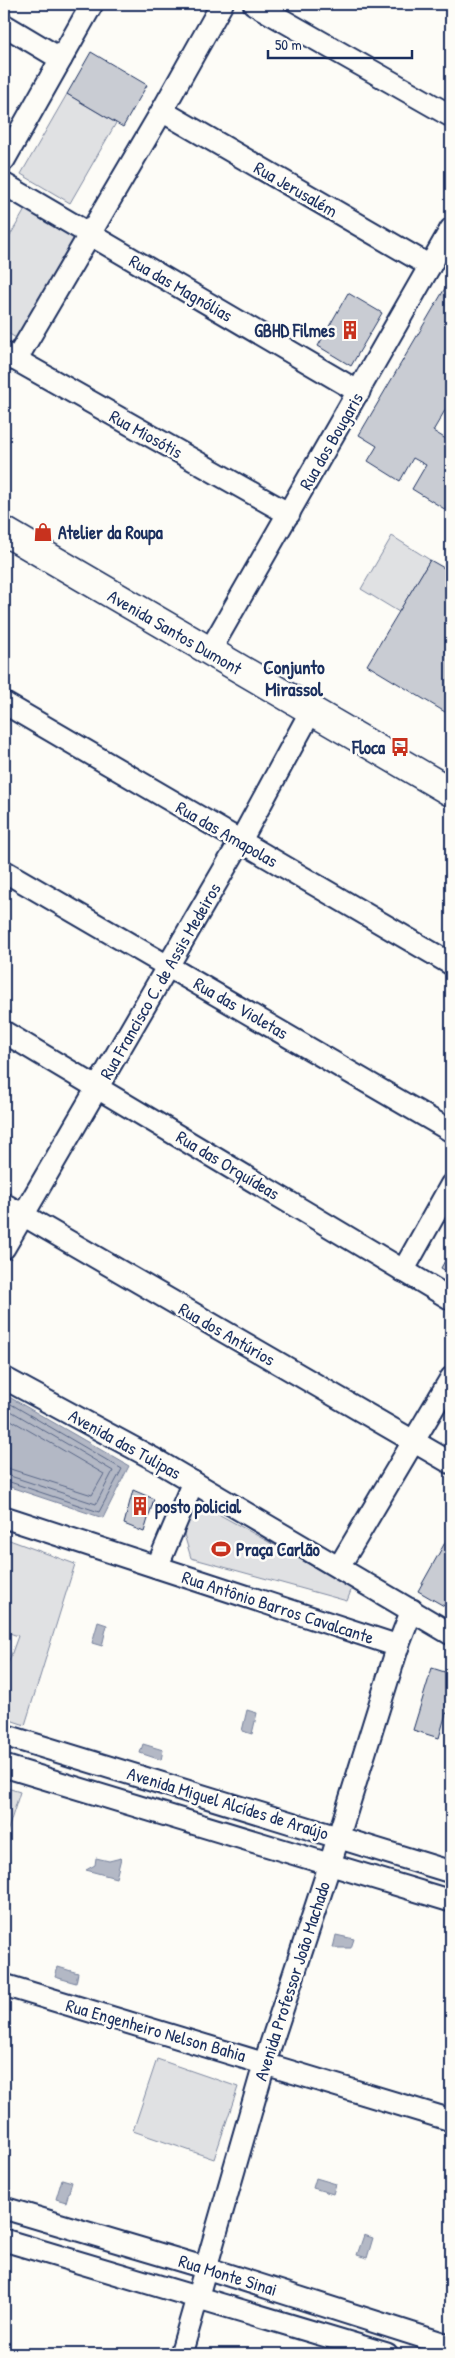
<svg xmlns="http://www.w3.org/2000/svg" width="455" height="2358" viewBox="0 0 455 2358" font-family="'Patrick Hand',sans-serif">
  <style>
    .green { fill: #e0e1e3; stroke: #7e88a0 }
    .water { fill: #b3b8c5; stroke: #76819c }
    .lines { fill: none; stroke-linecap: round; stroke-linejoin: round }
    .shore { stroke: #586687; stroke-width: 1 }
    .building { fill: #c9ccd3; stroke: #1b2f5e }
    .minor-casing { stroke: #1b2f5e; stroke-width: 25 }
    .major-casing { stroke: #1b2f5e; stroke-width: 31 }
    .minor { stroke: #fdfcf7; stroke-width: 21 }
    .major { stroke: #fdfcf7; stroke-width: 28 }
    .labels { text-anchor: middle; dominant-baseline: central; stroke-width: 5; stroke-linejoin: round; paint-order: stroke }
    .street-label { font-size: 18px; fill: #1b2f5e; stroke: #fdfcf7 }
    .poi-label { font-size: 18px; font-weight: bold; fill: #1b2f5e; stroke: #fdfcf7; text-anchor: start }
    .neighbourhood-label { font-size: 19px; font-weight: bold; fill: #1b2f5e; stroke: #fdfcf7 }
  </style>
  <rect width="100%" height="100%" fill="#fdfcf7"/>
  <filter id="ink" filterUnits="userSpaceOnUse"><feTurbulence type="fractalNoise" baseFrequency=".02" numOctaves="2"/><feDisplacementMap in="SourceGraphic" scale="10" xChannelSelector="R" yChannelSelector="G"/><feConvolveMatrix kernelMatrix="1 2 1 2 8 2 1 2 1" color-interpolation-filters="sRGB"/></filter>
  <g filter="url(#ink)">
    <g class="green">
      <path d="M67,94l49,29 -46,80 -49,-29z"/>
      <path d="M26,208l51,29 -59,102 -14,-8v-85z"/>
      <path d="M392,536l38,24 -31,52 -38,-23z"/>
      <path d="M193,1500l159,88 -5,13 -156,-43 -10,-34z"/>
      <path d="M4,1538l71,26 -50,161 -21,-7v-43l14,-39 -14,-5z"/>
      <path d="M4,1787l16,5 -16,50z"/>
      <path d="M157,2059l81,28 -24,72 -81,-28z"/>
    </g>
    <g class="water">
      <path d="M4,1394l125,72 -26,52 -99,-33z"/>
      <path d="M98,1622l9,3 -5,21 -10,-3z"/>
      <path d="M247,1710l10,3 -5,21 -10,-3z"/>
      <path d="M143,1744l20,6 -2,10 -21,-7z"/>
      <path d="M96,1858l13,3 12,-3 -5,20 -30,-8 9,-5z"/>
      <path d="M336,1935l18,4 -3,9h-18z"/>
      <path d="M58,1967l20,6 -2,10 -21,-6z"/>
      <path d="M316,2178l20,6 -3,10 -20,-6z"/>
      <path d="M62,2179l10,3 -6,20 -10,-3z"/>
      <path d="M364,2235l9,3 -6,20 -10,-3z"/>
    </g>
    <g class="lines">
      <g class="shore">
        <path d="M4,1400l118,69 -23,43 -95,-32"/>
        <path d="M4,1407l109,64 -17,33 -92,-30"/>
        <path d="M4,1416l100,58 -12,21 -88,-28"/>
      </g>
    </g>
    <g class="building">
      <path d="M91,52l56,33 -24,42 -56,-33z"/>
      <path d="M451,278v122l-18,31 18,11v71l-39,-24 14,-24 -13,-7 -13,23 -32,-20 9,-15 -18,-11z"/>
      <path d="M348,293l34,20 -31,53 -33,-20z"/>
      <path d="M430,560l21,12 -1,143 -83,-50z"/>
      <path d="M451,1250v24l-10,-6z"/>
      <path d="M133,1490l21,9 -10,33 -20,-8z"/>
      <path d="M447,1539l4,2v52l-7,13 -26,-15z"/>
      <path d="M432,1668l19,6v41l-5,-2 -7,25 -26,-8z"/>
    </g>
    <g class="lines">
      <g class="minor-casing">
        <g id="minor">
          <path d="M254,4l197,112"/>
          <path d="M4,25l57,34"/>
          <path d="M162,111l268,155"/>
          <path d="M4,160l88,-156"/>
          <path d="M4,184l355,208"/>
          <path d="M4,353l285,161"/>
          <path d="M16,360l146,-249 60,-107"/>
          <path d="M209,652l242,-423"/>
          <path d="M4,703l447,261"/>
          <path d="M4,871l447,260"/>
          <path d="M4,1032l447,267"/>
          <path d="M4,1204l447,259"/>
          <path d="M4,1248l236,-406 71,-131"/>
          <path d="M403,1271l48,-86"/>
          <path d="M4,1378l150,81 297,175"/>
          <path d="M4,1517l394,129"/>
          <path d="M157,1567l36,-85"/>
          <path d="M339,1567l112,-189"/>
          <path d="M4,1735l447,137"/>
          <path d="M4,1766l447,135"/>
          <path d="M4,1985l447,135"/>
          <path d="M4,2208l202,60 245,78"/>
          <path d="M4,2240l383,114"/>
          <path d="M181,2354l84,-292 65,-198 68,-218 14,-36"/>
        </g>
      </g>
      <g class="major-casing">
        <path id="major" d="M4,531l447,261"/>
      </g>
      <use href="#minor" class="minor"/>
      <use href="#major" class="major"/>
    </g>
  </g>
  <defs>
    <g id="building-bare" transform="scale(1.5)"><path d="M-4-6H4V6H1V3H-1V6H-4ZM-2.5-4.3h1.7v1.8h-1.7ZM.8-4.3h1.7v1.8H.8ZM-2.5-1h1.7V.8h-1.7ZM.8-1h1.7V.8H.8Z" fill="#c8321e" stroke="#fdfcf7" stroke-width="2.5" paint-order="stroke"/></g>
    <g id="shop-bare" transform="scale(1.5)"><path d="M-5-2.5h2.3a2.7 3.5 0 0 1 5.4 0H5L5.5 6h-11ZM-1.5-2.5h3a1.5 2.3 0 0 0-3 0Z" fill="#c8321e" stroke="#fdfcf7" stroke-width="2.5" paint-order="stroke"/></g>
    <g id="bus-bare" transform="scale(1.5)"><path d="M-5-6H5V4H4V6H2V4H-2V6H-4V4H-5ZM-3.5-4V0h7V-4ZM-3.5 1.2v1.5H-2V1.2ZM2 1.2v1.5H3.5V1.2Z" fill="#c8321e" stroke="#fdfcf7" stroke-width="2.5" paint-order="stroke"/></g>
    <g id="stadium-bare" transform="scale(1.5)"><path d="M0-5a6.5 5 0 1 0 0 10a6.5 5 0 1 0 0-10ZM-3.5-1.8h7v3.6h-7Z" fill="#c8321e" stroke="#fdfcf7" stroke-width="2.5" paint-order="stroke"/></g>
  </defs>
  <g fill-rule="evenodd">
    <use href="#building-bare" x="350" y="330"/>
    <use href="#shop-bare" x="43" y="532"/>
    <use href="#bus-bare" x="400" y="747"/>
    <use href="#building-bare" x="140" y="1506"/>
    <use href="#stadium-bare" x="221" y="1549"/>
  </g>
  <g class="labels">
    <g class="street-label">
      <text transform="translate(296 189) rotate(30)">Rua Jerusalém</text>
      <text transform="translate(181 288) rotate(30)">Rua das Magnólias</text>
      <text transform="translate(146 434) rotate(29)">Rua Miosótis</text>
      <text transform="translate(331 441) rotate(-60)">Rua dos Bougaris</text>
      <text transform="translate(175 632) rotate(30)">Avenida Santos Dumont</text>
      <text transform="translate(227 834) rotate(30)">Rua das Amapolas</text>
      <text transform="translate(160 981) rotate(-60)">Rua Francisco C. de Assis Medeiros</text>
      <text transform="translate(241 1008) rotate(30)">Rua das Violetas</text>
      <text transform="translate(228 1165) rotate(31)">Rua das Orquídeas</text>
      <text transform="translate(227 1334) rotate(30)">Rua dos Antúrios</text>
      <text transform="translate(125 1444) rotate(29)">Avenida das Tulipas</text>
      <text transform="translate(278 1607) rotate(18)">Rua Antônio Barros Cavalcante</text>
      <text transform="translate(228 1803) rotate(17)">Avenida Miguel Alcídes de Araújo</text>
      <text transform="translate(292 1981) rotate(-72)">Avenida Professor João Machado</text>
      <text transform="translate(156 2030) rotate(16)">Rua Engenheiro Nelson Bahia</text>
      <text transform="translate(228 2275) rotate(17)">Rua Monte Sinai</text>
    </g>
    <g class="poi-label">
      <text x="335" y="330" text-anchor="end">GBHD Filmes</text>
      <text x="58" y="532">Atelier da Roupa</text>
      <text x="385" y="747" text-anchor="end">Floca</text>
      <text x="155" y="1506">posto policial</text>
      <text x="236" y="1549">Praça Carlão</text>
    </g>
    <g class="neighbourhood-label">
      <text x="294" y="667">Conjunto<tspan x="294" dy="22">Mirassol</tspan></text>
    </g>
  </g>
  <rect width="455" height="2358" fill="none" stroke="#fdfcf7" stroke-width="20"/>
  <rect x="10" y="10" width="435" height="2338" fill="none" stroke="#1b2f5e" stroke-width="2" filter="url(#ink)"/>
  <path d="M268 50v8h144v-8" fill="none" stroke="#1b2f5e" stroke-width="2.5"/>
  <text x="275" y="50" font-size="15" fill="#1b2f5e" stroke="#fdfcf7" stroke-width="4" paint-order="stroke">50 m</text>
</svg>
